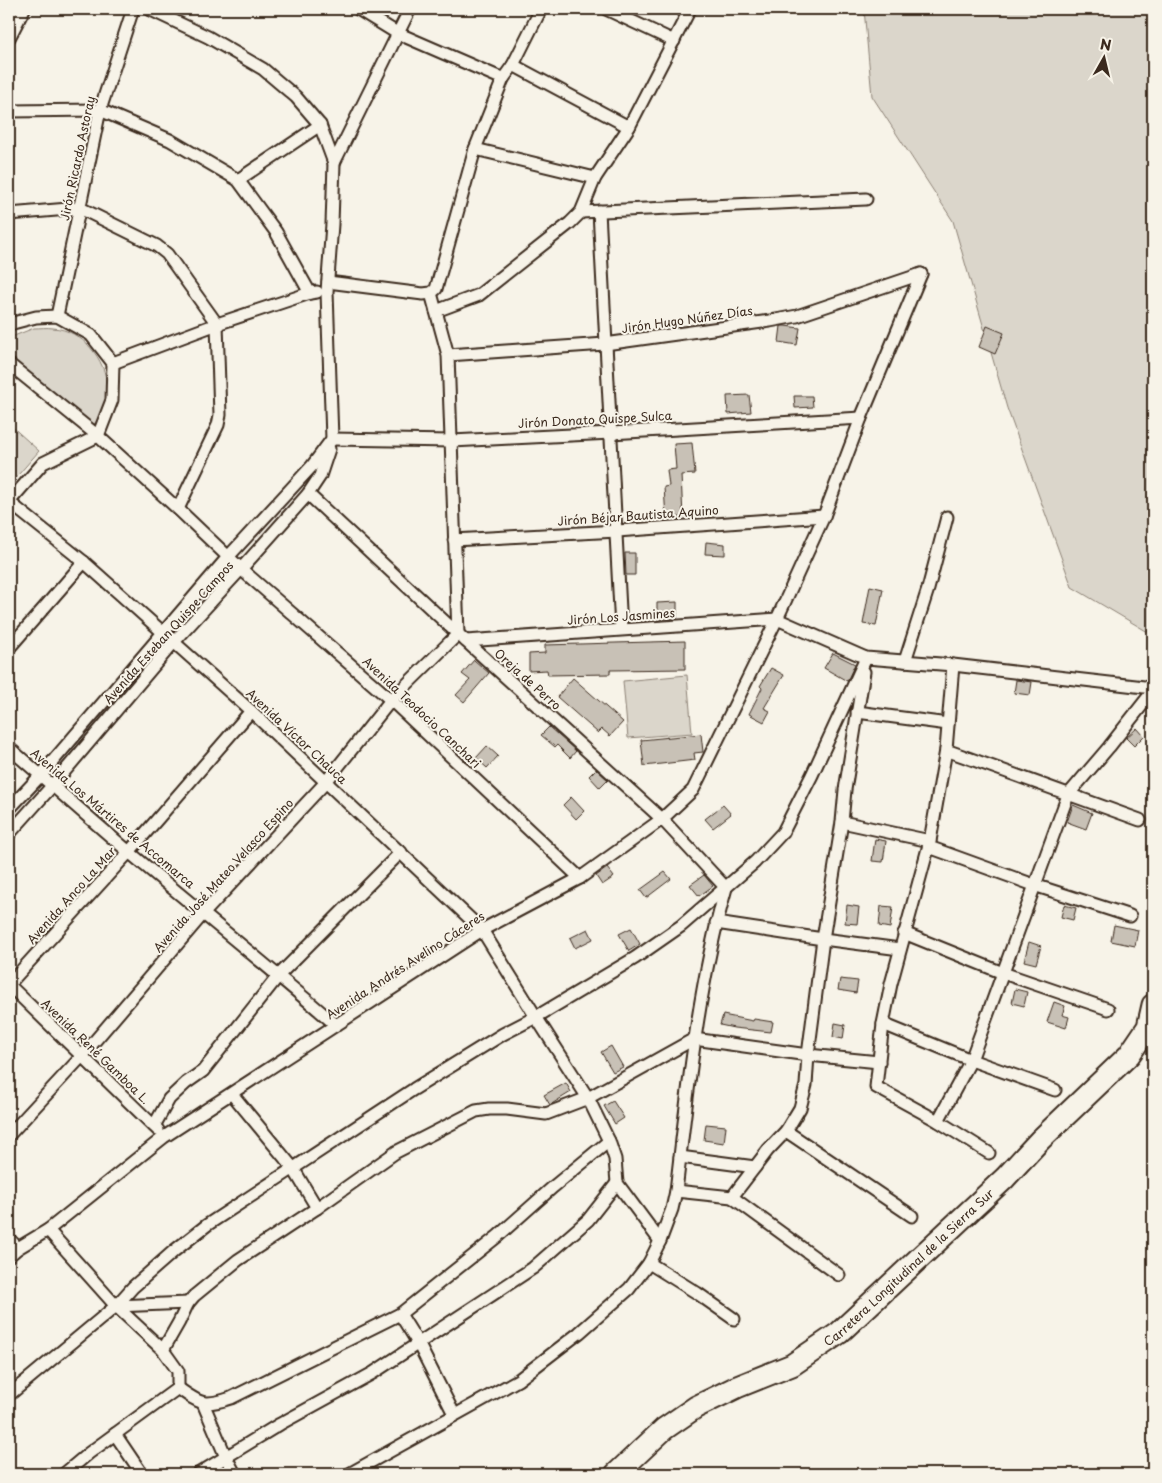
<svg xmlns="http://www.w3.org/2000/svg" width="1162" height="1483" viewBox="0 0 1162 1483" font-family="'Playpen Sans',sans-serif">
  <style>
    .green { fill: #dbd6cb; stroke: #8b8074 }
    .building { fill: #c8c1b6; stroke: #3b2a1e }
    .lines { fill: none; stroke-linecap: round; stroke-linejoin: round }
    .street-casing { stroke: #3b2a1e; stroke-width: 15 }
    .highway-casing { stroke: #3b2a1e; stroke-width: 25 }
    .street { stroke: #f7f3e8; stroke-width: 11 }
    .highway { stroke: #f7f3e8; stroke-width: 21 }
    .labels { text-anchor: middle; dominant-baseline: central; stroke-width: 4; stroke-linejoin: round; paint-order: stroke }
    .street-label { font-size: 12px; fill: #3b2a1e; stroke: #f7f3e8 }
  </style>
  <rect width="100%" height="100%" fill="#f7f3e8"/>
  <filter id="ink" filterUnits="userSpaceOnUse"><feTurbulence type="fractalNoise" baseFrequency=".02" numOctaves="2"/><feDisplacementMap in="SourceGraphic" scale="10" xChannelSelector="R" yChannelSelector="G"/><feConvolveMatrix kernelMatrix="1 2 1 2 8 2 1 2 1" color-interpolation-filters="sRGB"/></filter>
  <g filter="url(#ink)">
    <g class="green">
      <path d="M864,9h289v626l-81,-48 -65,-179 -54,-187 -81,-125z"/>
      <path d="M34,328c6,0 13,-1 19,0 29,2 53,31 54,59 0,15 -7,28 -14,40l-84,-68v-19l5,-4z"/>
      <path d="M9,424l30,27 -27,31 -3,-2z"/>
      <path d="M687,675l5,58 -64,5 -5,-57z"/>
    </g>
    <g class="building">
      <path d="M781,326h4l15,2 -3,17 -18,-3z"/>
      <path d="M987,326l17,7 -9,21 -16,-7z"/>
      <path d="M749,395l2,17 -23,2 -1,-18z"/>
      <path d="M794,396h18l1,11 -18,1z"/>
      <path d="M692,443l3,31 -14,1 2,42 -17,1 -2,-31 5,-1 -2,-16 9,-1 -2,-25z"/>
      <path d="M706,542l19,2v11l-20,-1z"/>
      <path d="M625,553h10v22h-9z"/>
      <path d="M870,586l13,3 -7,37 -13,-2z"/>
      <path d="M677,602v17h-20v-16z"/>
      <path d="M685,641v28l-75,1v4l-62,1 -1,-5 -18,1v-17l16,-1v-8z"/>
      <path d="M833,653l22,11 -8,17 -23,-13z"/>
      <path d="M474,660l15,13 -25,29 -8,-7 14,-15 -8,-6z"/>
      <path d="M771,668l13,7 -20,33 6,3 -6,11 -15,-8 13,-26 -2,-2z"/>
      <path d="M573,678l50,44 -13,14 -8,-7 -4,4 -41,-36z"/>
      <path d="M1016,680l16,2 -2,13 -16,-2z"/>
      <path d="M549,727l27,24 -6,7 -13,-13 -2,2 -14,-12z"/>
      <path d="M1137,728l7,8 -10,10 -8,-8z"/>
      <path d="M701,734l2,18 -9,1 1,7 -51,6 -3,-26z"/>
      <path d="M487,746l11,10 -11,12 -11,-10z"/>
      <path d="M596,769l12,11 -8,8 -11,-12z"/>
      <path d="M571,797l13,14 -8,8 -13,-14z"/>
      <path d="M723,805l8,9 -18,14 -8,-9z"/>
      <path d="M1073,805l19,8 -6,16 -19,-7z"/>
      <path d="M875,839l11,2 -3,21 -11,-1z"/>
      <path d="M607,868l7,9 -12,8 -6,-9z"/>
      <path d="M665,872l6,7 -25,19 -6,-8z"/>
      <path d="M704,875l9,11 -14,10 -9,-11z"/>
      <path d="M847,905l12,2 -2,17 -12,-1z"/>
      <path d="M1064,905l12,3 -3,12 -12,-3z"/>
      <path d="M881,906l12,1 -3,21 -11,-2z"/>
      <path d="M1114,925l24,5 -3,16 -24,-5z"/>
      <path d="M631,928l9,16 -11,7 -10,-17z"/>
      <path d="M588,929l5,10 -18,9 -5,-10z"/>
      <path d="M1029,942l12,4 -5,18 -12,-3z"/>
      <path d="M840,979l18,2 -2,12 -18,-3z"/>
      <path d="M1015,989l12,3 -3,14 -12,-3z"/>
      <path d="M1054,1002l11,4 -3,9 7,2 -3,11 -19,-6z"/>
      <path d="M723,1015l30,6 1,-2 19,3 -2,10 -37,-4 -14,-3z"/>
      <path d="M835,1023l10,2 -2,14 -10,-2z"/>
      <path d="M611,1046l12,21 -10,5 -12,-20z"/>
      <path d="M566,1083l5,9 -21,13 -6,-10z"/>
      <path d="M613,1101l11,17 -9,6 -11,-18z"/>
      <path d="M706,1124l20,2 -2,17 -20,-3z"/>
    </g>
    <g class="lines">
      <g class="street-casing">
        <g id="street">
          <path d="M358,9l39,24 106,46"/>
          <path d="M606,9l68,32"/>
          <path d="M9,38l15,-29"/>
          <path d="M513,65l116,62"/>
          <path d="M9,111l91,-1 70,30 68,40 38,52 34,61"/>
          <path d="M475,149l120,29"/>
          <path d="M334,163l76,-154"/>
          <path d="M238,180l82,-55"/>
          <path d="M599,211c6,139 16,279 22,418"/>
          <path d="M581,212l285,-13"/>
          <path d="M9,214l71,-6 77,38 10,8 50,70 3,91 -2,10 -40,84"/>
          <path d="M328,282l95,12 8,-1 5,-4 39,-140 28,-70 10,-14 28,-56"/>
          <path d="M436,311l43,-16 91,-72 11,-11 14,-34 34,-51 61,-118"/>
          <path d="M57,316l43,-206 33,-101"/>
          <path d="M9,326l4,-3 23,-6 21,-1 34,19 22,28 -1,37 -14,36 -89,-72"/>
          <path d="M448,355l157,-11 165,-23 27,-5 124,-42"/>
          <path d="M113,363l104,-39 93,-31 7,-1"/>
          <path d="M332,439l120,2 159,-8 250,-15"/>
          <path d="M308,494l150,140 204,185 64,69c-28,99 -38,201 -50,303l-4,18 -12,32 -11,22 -20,26 -50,44 -61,47 -169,94"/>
          <path d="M9,502l75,60 167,149 231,219 54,87 52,81 21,43 6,18 2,24 43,58"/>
          <path d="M9,502l34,-39 55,-27 80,73 63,60 150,131 189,178"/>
          <path d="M454,540l163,-9 207,-15"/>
          <path d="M466,641l311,-22 89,39 87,7 200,23"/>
          <path d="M9,648l75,-86"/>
          <path d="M905,661l23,-72 19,-72"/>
          <path d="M953,665l-7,85 -16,91 -39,143 -8,40 -7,63 62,34 51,32"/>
          <path d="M857,712l91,12"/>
          <path d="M9,748c40,34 80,70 120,104 69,58 139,114 207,173"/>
          <path d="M946,750l194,70"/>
          <path d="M9,809l32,-34 187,-218 84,-91 20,-27 -5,-147 5,-68 2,-61 -14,-38 -24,-28 -33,-28 -55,-32 -59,-28"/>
          <path d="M842,822l88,19"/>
          <path d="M9,834l44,-49 121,-143 67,-73 67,-75 12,-18 9,-27"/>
          <path d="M929,847l105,38 96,31"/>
          <path d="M716,923l107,16 77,10"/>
          <path d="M904,933l99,40 105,36"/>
          <path d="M9,984l120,-132 122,-141"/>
          <path d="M9,985l149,145"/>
          <path d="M883,1024l88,36 84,30"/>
          <path d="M232,1094l61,74 24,40"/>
          <path d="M938,1121l33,-61 97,-265 41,-48 44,-56"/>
          <path d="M154,1126l15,-27 17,-16 17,-12 76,-96 122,-123"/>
          <path d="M786,1131l126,85"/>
          <path d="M9,1135l73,-79 122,-143 121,-130 66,-83 67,-66 -10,-279 -17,-62"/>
          <path d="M680,1157l75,10"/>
          <path d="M676,1191l56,6"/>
          <path d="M48,1230l68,76 47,44 15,21v17"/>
          <path d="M9,1239l9,9"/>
          <path d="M9,1256l9,-8 30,-18 116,-93 318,-207 98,-52 82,-59 31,-29 84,-171 47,-103 37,-98 60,-144"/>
          <path d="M649,1263l48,30 37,26"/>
          <path d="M839,1275l-107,-78 36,-47 18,-19 14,-23 6,-23 2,-30 15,-116 19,-117 3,-32 19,-118"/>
          <path d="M116,1306l72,-3"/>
          <path d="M400,1314l18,29 36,71"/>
          <path d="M163,1350l16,-28 9,-19 6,-7 44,-36 79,-52 79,-56 80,-41 13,-2h18l39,5 42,-16 106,-59 114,16 71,7"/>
          <path d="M178,1388c22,16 26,19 53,10l169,-84 98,-78 55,-49 56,-46"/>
          <path d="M9,1395l107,-89 17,-19 41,-36 33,-26 207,-136 89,-55 33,-17 99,-59 46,-32 74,-64 28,-30 29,-57 54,-117"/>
          <path d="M203,1403l23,54 9,17"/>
          <path d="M115,1434l27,40"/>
          <path d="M64,1474l25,-21 89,-65"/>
          <path d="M198,1474l82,-50 93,-51 160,-105 55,-48 29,-37"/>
        </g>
      </g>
      <g class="highway-casing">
        <g id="highway">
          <path id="s1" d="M616,1474l48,-45 32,-22 41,-20 55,-22 47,-32 166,-155 35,-38 89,-85 19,-28 5,-22"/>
        </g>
      </g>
      <use href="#street" class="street"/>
      <use href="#highway" class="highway"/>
    </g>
  </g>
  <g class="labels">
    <g class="street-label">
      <text transform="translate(77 158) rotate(-78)">Jirón Ricardo Astoray</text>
      <text transform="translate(687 319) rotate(-8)">Jirón Hugo Núñez Días</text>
      <text transform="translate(595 419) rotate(-3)">Jirón Donato Quispe Sulca</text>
      <text transform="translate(638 515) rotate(-4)">Jirón Béjar Bautista Aquino</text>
      <text transform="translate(621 616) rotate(-4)">Jirón Los Jasmines</text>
      <text transform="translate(168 632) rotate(-48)">Avenida Esteban Quispe Campos</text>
      <text transform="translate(528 679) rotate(42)">Oreja de Perro</text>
      <text transform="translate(422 712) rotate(43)">Avenida Teodocio Canchari</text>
      <text transform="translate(297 736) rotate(43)">Avenida Víctor Chauca</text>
      <text transform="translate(113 818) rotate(40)">Avenida Los Mártires de Accomarca</text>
      <text transform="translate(223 875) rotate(-48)">Avenida José Mateo Velasco Espino</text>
      <text transform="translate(71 895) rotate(-48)">Avenida Anco La Mar</text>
      <text transform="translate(405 965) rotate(-33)">Avenida Andrés Avelino Cáceres</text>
      <text transform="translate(96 1051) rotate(44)">Avenida René Gamboa L.</text>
      <text stroke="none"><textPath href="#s1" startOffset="362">Carretera Longitudinal de la Sierra Sur</textPath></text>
    </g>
  </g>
  <rect width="1162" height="1483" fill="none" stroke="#f7f3e8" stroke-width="30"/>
  <rect x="15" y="15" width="1132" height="1453" fill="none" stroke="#3b2a1e" stroke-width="2" filter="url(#ink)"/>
  <g transform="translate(1104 58) rotate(8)" stroke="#f7f3e8" stroke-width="4" paint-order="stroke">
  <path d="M0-4L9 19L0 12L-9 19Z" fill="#3b2a1e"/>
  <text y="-8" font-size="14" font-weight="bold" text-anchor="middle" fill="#3b2a1e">N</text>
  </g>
</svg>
